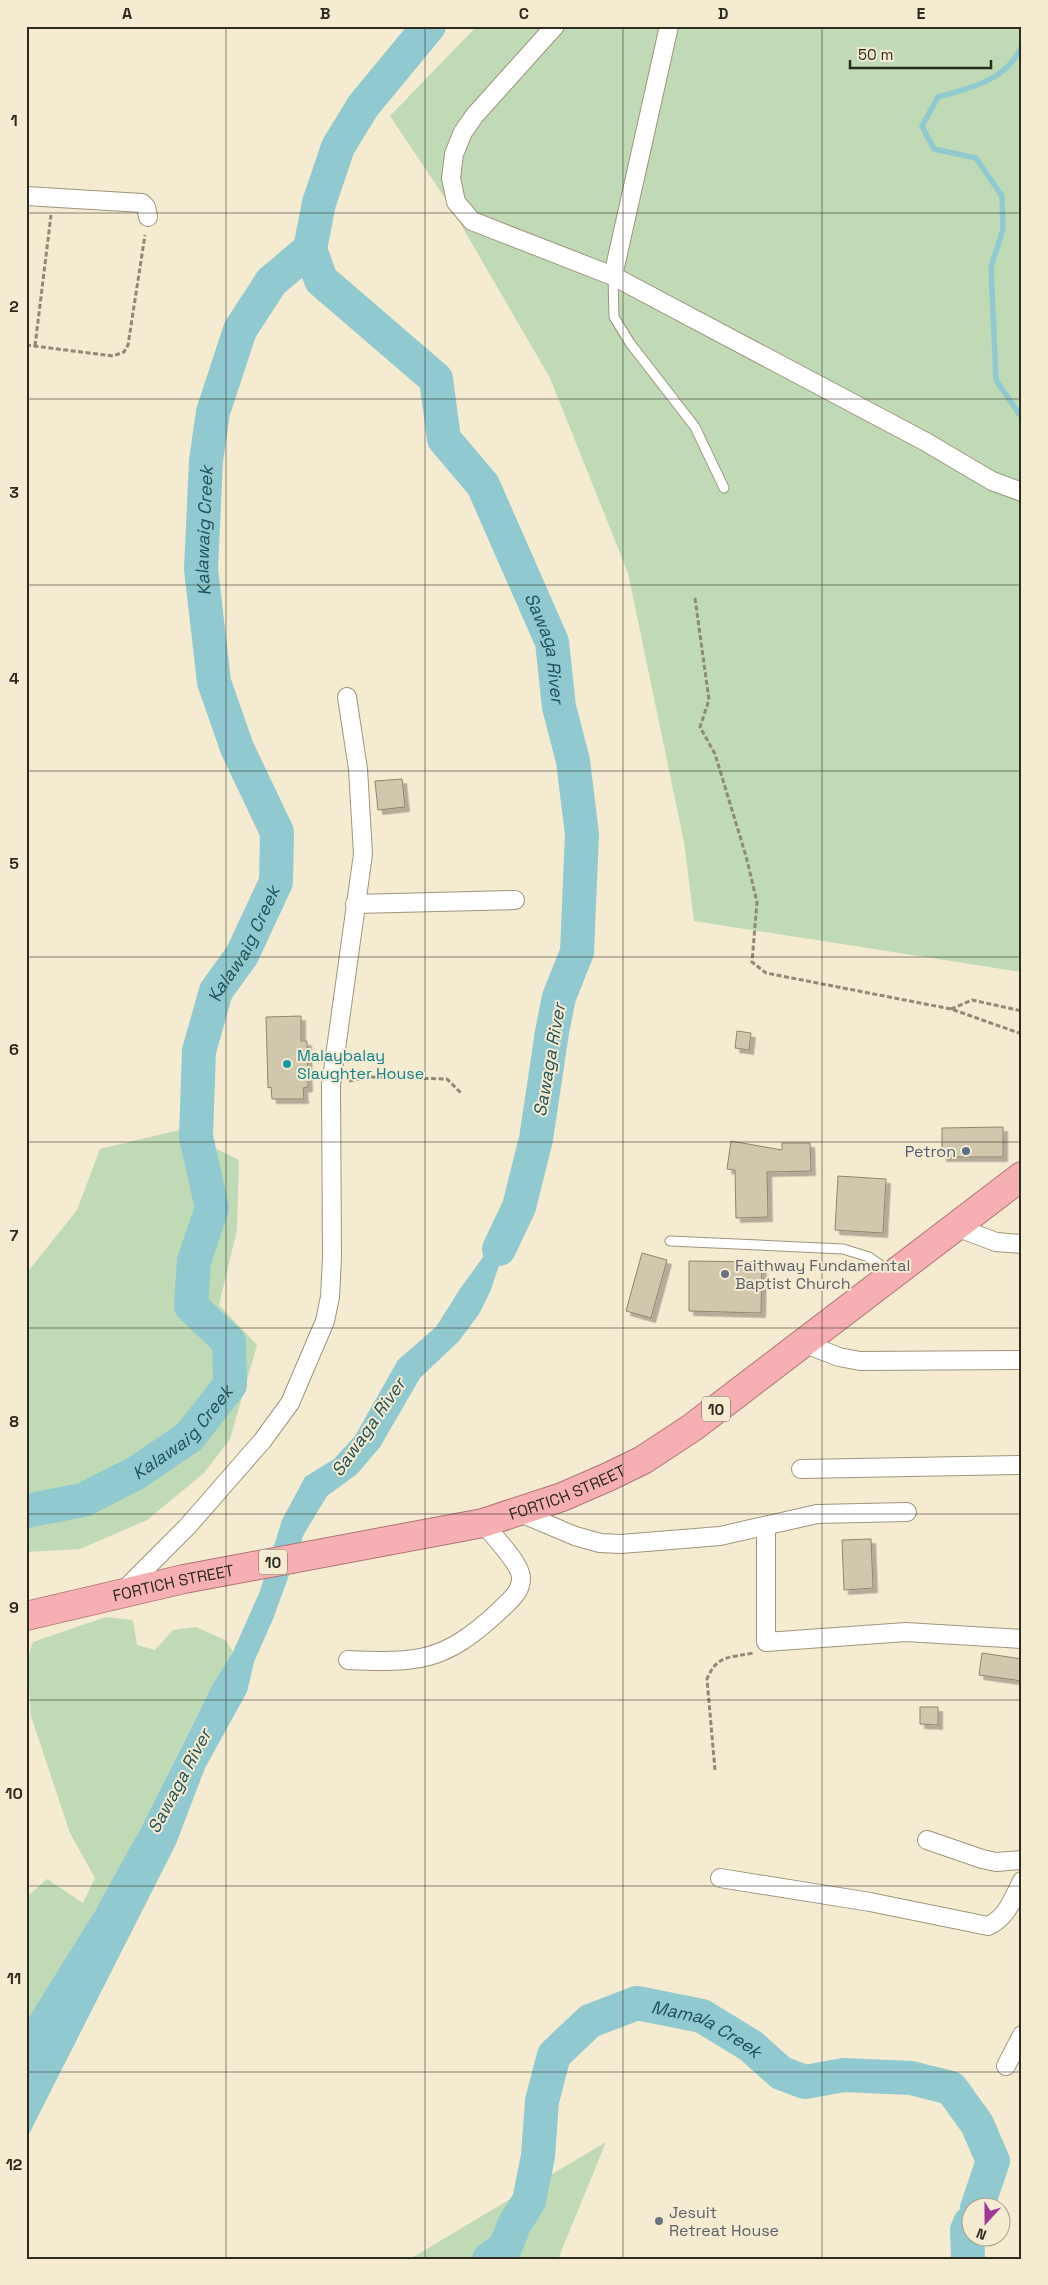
<svg xmlns="http://www.w3.org/2000/svg" width="1048" height="2285" viewBox="0 0 1048 2285" font-family="'Space Grotesk',sans-serif">
  <style>
    .green { fill: #bfdab5 }
    .water { fill: #90c9d0 }
    .lines { fill: none; stroke-linecap: round; stroke-linejoin: round }
    .stream { stroke: #90c9d0; stroke-width: 5.5 }
    .river { stroke: #90c9d0; stroke-width: 34 }
    .building { fill: #d1c7ad; stroke: #8e856d; filter: url(#shadow) }
    .service-casing { stroke: #9e957c; stroke-width: 11 }
    .minor-casing { stroke: #9e957c; stroke-width: 20 }
    .trunk-casing { stroke: #ae7574; stroke-width: 30 }
    .path { stroke: #8f8976; stroke-width: 3; stroke-dasharray: 5 2.5; stroke-linecap: butt }
    .service { stroke: #fff; stroke-width: 9 }
    .minor { stroke: #fff; stroke-width: 18 }
    .trunk { stroke: #f6b0b4; stroke-width: 28 }
    .grid { fill: none; stroke: #2d2a20; stroke-width: 1; stroke-opacity: 0.55 }
    .culture-dot { fill: #0f9aa8; stroke: #f5ebd0; stroke-width: 2 }
    .service-dot { fill: #5c6f8a; stroke: #f5ebd0; stroke-width: 2 }
    .worship-dot { fill: #6b7280; stroke: #f5ebd0; stroke-width: 2 }
    .labels { text-anchor: middle; dominant-baseline: central; stroke-width: 4; stroke-linejoin: round; paint-order: stroke }
    .shield { fill: #f5ebd0; stroke: #696455; stroke-width: 1 }
    .shield-label { font-size: 15px; font-weight: bold; fill: #2d2a20 }
    .culture-label { font-size: 16px; fill: #0d838f; stroke: #f5ebd0; text-anchor: start }
    .service-label { font-size: 16px; fill: #4e5e75; stroke: #f5ebd0; text-anchor: end }
    .worship-label { font-size: 16px; fill: #5b616d; stroke: #f5ebd0; text-anchor: start }
    .street-label { font-size: 16px; fill: #2d2a20; stroke: #f5ebd0 }
    .water-label { font-size: 18px; font-style: italic; fill: #215258; stroke: #f5ebd0 }
    .neatline { fill: none; stroke: #2d2a20; stroke-width: 2 }
    .grid-label { font-size: 16px; text-anchor: middle; font-weight: bold; fill: #2d2a20 }
  </style>
  <defs>
    <filter id="shadow"><feDropShadow dx="4.5" dy="4.5" stdDeviation="0" flood-color="#0004"/></filter>
  </defs>
  <rect width="100%" height="100%" fill="#f5ebd0"/>
  <g class="green">
    <path d="M477,26h545v946l-328,-51 -10,-79 -56,-269 -78,-195 -101,-174 -59,-88z"/>
    <path d="M179,1130l60,30 -2,70 -18,75 38,40 -27,94 -26,34 -57,47 -67,29 -54,3v-278l51,-64 23,-61z"/>
    <path d="M106,1617l27,3 4,25 18,5 18,-20 23,-3 29,13 8,12c-35,55 -61,116 -91,174 -34,68 -76,132 -116,196v-124l21,-19 36,24 12,-25 -25,-45 -39,-117 -4,-56 6,-18z"/>
    <path d="M606,2142l-48,117h-148z"/>
  </g>
  <path class="water" d="M519,1207l-29,85 -11,22 -20,27 -39,37 -40,69 -23,27 -30,22 -23,38 -31,85 -19,43 -7,30 -42,76 -29,76 -150,296v-118l69,-111 46,-83 72,-144 20,-32 27,-61 22,-71 23,-43 29,-18 21,-23 43,-76 38,-33 24,-38z"/>
  <g class="lines">
    <path class="stream" d="M1022,45c-14,35 -51,43 -84,52l-16,29 12,23 42,9 26,38 1,33 -12,38 5,113 26,38"/>
    <g class="river">
      <path id="s1" d="M429,26l-66,80 -25,41 -19,56 -9,46 11,31 115,99 8,60 39,46 69,157 7,65 14,54 9,73 -5,118 -18,45 -7,35 -16,107 -17,68 -20,42"/>
      <path id="s2" d="M26,1511l57,-11 53,-27 53,-36 41,-52 -1,-43 -38,-36 3,-45 18,-53 -16,-71 3,-86 17,-60 26,-36 34,-73 1,-50 -40,-84 -23,-66 -13,-113 5,-108 7,-49 27,-82 31,-48 39,-33"/>
      <path id="s3" d="M489,2259l16,-11 9,-23 15,-24 9,-45 4,-55 12,-46 36,-34 47,-18 65,13 49,30 30,27 24,9 39,-7 67,3 40,10 26,36 16,37 -16,47"/>
      <path d="M968,2259l-1,-29 3,-7"/>
    </g>
  </g>
  <g class="building">
    <path d="M402,779l3,28 -27,3 -3,-29z"/>
    <path d="M301,1016v25h6l1,46 -5,1 1,11h-32l-1,-12 -3,1 -2,-71z"/>
    <path d="M737,1031l14,2 -2,17 -14,-2z"/>
    <path d="M1003,1127v30h-61v-29z"/>
    <path d="M731,1141l51,9v-7h28l1,28 -44,1 1,45 -32,1 -1,-48 -8,-1z"/>
    <path d="M838,1176l48,3 -3,54 -48,-3z"/>
    <path d="M642,1253l25,7 -16,58 -25,-7z"/>
    <path d="M689,1261l73,1 -1,51 -72,-2z"/>
    <path d="M871,1539l2,49 -29,2 -2,-50z"/>
    <path d="M982,1653l40,6v22l-43,-6z"/>
    <path d="M920,1707h18v18l-18,-1z"/>
  </g>
  <g class="lines">
    <g class="service-casing">
      <g id="service">
        <path d="M613,276l1,41 16,26 65,84 29,61"/>
        <path d="M670,1241l173,8 26,8 21,15"/>
      </g>
    </g>
    <g class="minor-casing">
      <g id="minor">
        <path d="M555,26l-80,89 -12,17 -9,22 -3,24 5,24 16,19 141,55 313,166 66,39 30,11"/>
        <path d="M26,196l116,7 4,4 2,10"/>
        <path d="M613,276l56,-250"/>
        <path d="M355,904l160,-4"/>
        <path d="M956,1227l40,15 26,2"/>
        <path d="M803,1343l36,14 21,4 162,-1"/>
        <path d="M801,1469l221,-4"/>
        <path d="M518,1512l57,24 25,7 21,1 99,-8 97,-22 90,-2"/>
        <path d="M766,1527v115l140,-10 116,7"/>
        <path d="M123,1591l64,-64 76,-87 27,-37 35,-82 5,-24 2,-39 -1,-173 32,-231 -5,-85 -11,-72"/>
        <path d="M348,1660c71,3 96,2 150,-48 9,-9 23,-19 23,-33 1,-15 -29,-44 -38,-56"/>
        <path d="M927,1840l55,19 14,3 26,-2"/>
        <path d="M720,1878l150,24 118,24c19,-8 25,-28 34,-45"/>
        <path d="M1006,2066l16,-31"/>
      </g>
    </g>
    <g class="trunk-casing">
      <g id="trunk">
        <path id="s4" d="M26,1616l158,-37 299,-56 79,-26 46,-20 35,-17 50,-33 329,-251"/>
      </g>
    </g>
    <g class="path">
      <path d="M26,345l87,11 11,-4 4,-7 17,-110"/>
      <path d="M35,346l16,-131"/>
      <path d="M695,598l14,102 -9,27 15,27 31,102 11,46 -5,60 14,11 185,36 71,25"/>
      <path d="M951,1009l21,-9 50,11"/>
      <path d="M349,1081l20,-4 78,2 14,14"/>
      <path d="M715,1770l-8,-91c10,-25 24,-21 46,-26"/>
    </g>
    <use href="#service" class="service"/>
    <use href="#minor" class="minor"/>
    <use href="#trunk" class="trunk"/>
  </g>
  <path class="grid" d="M226,26v2233M425,26v2233M623,26v2233M822,26v2233M26,213h996M26,399h996M26,585h996M26,771h996M26,957h996M26,1142h996M26,1328h996M26,1514h996M26,1700h996M26,1886h996M26,2072h996"/>
  <circle class="culture-dot" cx="287" cy="1064" r="5"/>
  <circle class="service-dot" cx="966" cy="1151" r="5"/>
  <g class="worship-dot">
    <circle cx="725" cy="1274" r="5"/>
    <circle cx="659" cy="2221" r="5"/>
  </g>
  <g class="labels">
    <g class="shield">
      <rect x="702" y="1396.5" width="28" height="25" rx="4"/>
      <rect x="259" y="1549.5" width="28" height="25" rx="4"/>
    </g>
    <g class="shield-label">
      <text x="716" y="1409">10</text>
      <text x="273" y="1562">10</text>
    </g>
    <g class="culture-label">
      <text x="297" y="1055">Malaybalay<tspan x="297" dy="18">Slaughter House</tspan></text>
    </g>
    <g class="service-label">
      <text x="956" y="1151">Petron</text>
    </g>
    <g class="worship-label">
      <text x="735" y="1265">Faithway Fundamental<tspan x="735" dy="18">Baptist Church</tspan></text>
      <text x="669" y="2212">Jesuit<tspan x="669" dy="18">Retreat House</tspan></text>
    </g>
    <g class="street-label">
      <text stroke="none"><textPath href="#s4" startOffset="556">FORTICH STREET</textPath></text>
      <text stroke="none"><textPath href="#s4" startOffset="151">FORTICH STREET</textPath></text>
    </g>
    <g class="water-label">
      <text stroke="none"><textPath href="#s2" startOffset="1155">Kalawaig Creek</textPath></text>
      <text stroke="none"><textPath href="#s1" startOffset="739">Sawaga River</textPath></text>
      <text stroke="none"><textPath href="#s2" startOffset="720">Kalawaig Creek</textPath></text>
      <text transform="translate(549 1060) rotate(-80)">Sawaga River</text>
      <text transform="translate(368 1427) rotate(-55)">Sawaga River</text>
      <text stroke="none"><textPath href="#s2" startOffset="180">Kalawaig Creek</textPath></text>
      <text transform="translate(179 1781) rotate(-62)">Sawaga River</text>
      <text stroke="none"><textPath href="#s3" startOffset="396">Mamala Creek</textPath></text>
    </g>
  </g>
  <rect width="1048" height="2285" fill="none" stroke="#f5ebd0" stroke-width="55"/>
  <g transform="translate(986 2222) rotate(201)"><circle r="24" fill="#f5ebd0" stroke="#a59e8a"/>
  <path d="M0-4L9 19L0 12L-9 19Z" fill="#a23799"/>
  <text y="-8" font-size="14" font-weight="bold" text-anchor="middle" fill="#2d2a20">N</text>
  </g>
  <path d="M850 60v8h141v-8" fill="none" stroke="#2d2a20" stroke-width="2.5"/>
  <text x="858" y="60" font-size="15" fill="#2d2a20" stroke="#f5ebd0" stroke-width="4" paint-order="stroke">50 m</text>
  <rect x="28" y="28" width="992" height="2230" class="neatline"/>
  <g class="grid-label">
    <text x="127" y="19">A</text>
    <text x="325" y="19">B</text>
    <text x="524" y="19">C</text>
    <text x="723" y="19">D</text>
    <text x="921" y="19">E</text>
    <text x="14" y="126">1</text>
    <text x="14" y="312">2</text>
    <text x="14" y="498">3</text>
    <text x="14" y="684">4</text>
    <text x="14" y="869">5</text>
    <text x="14" y="1055">6</text>
    <text x="14" y="1241">7</text>
    <text x="14" y="1427">8</text>
    <text x="14" y="1613">9</text>
    <text x="14" y="1799">10</text>
    <text x="14" y="1984">11</text>
    <text x="14" y="2170">12</text>
  </g>
</svg>
